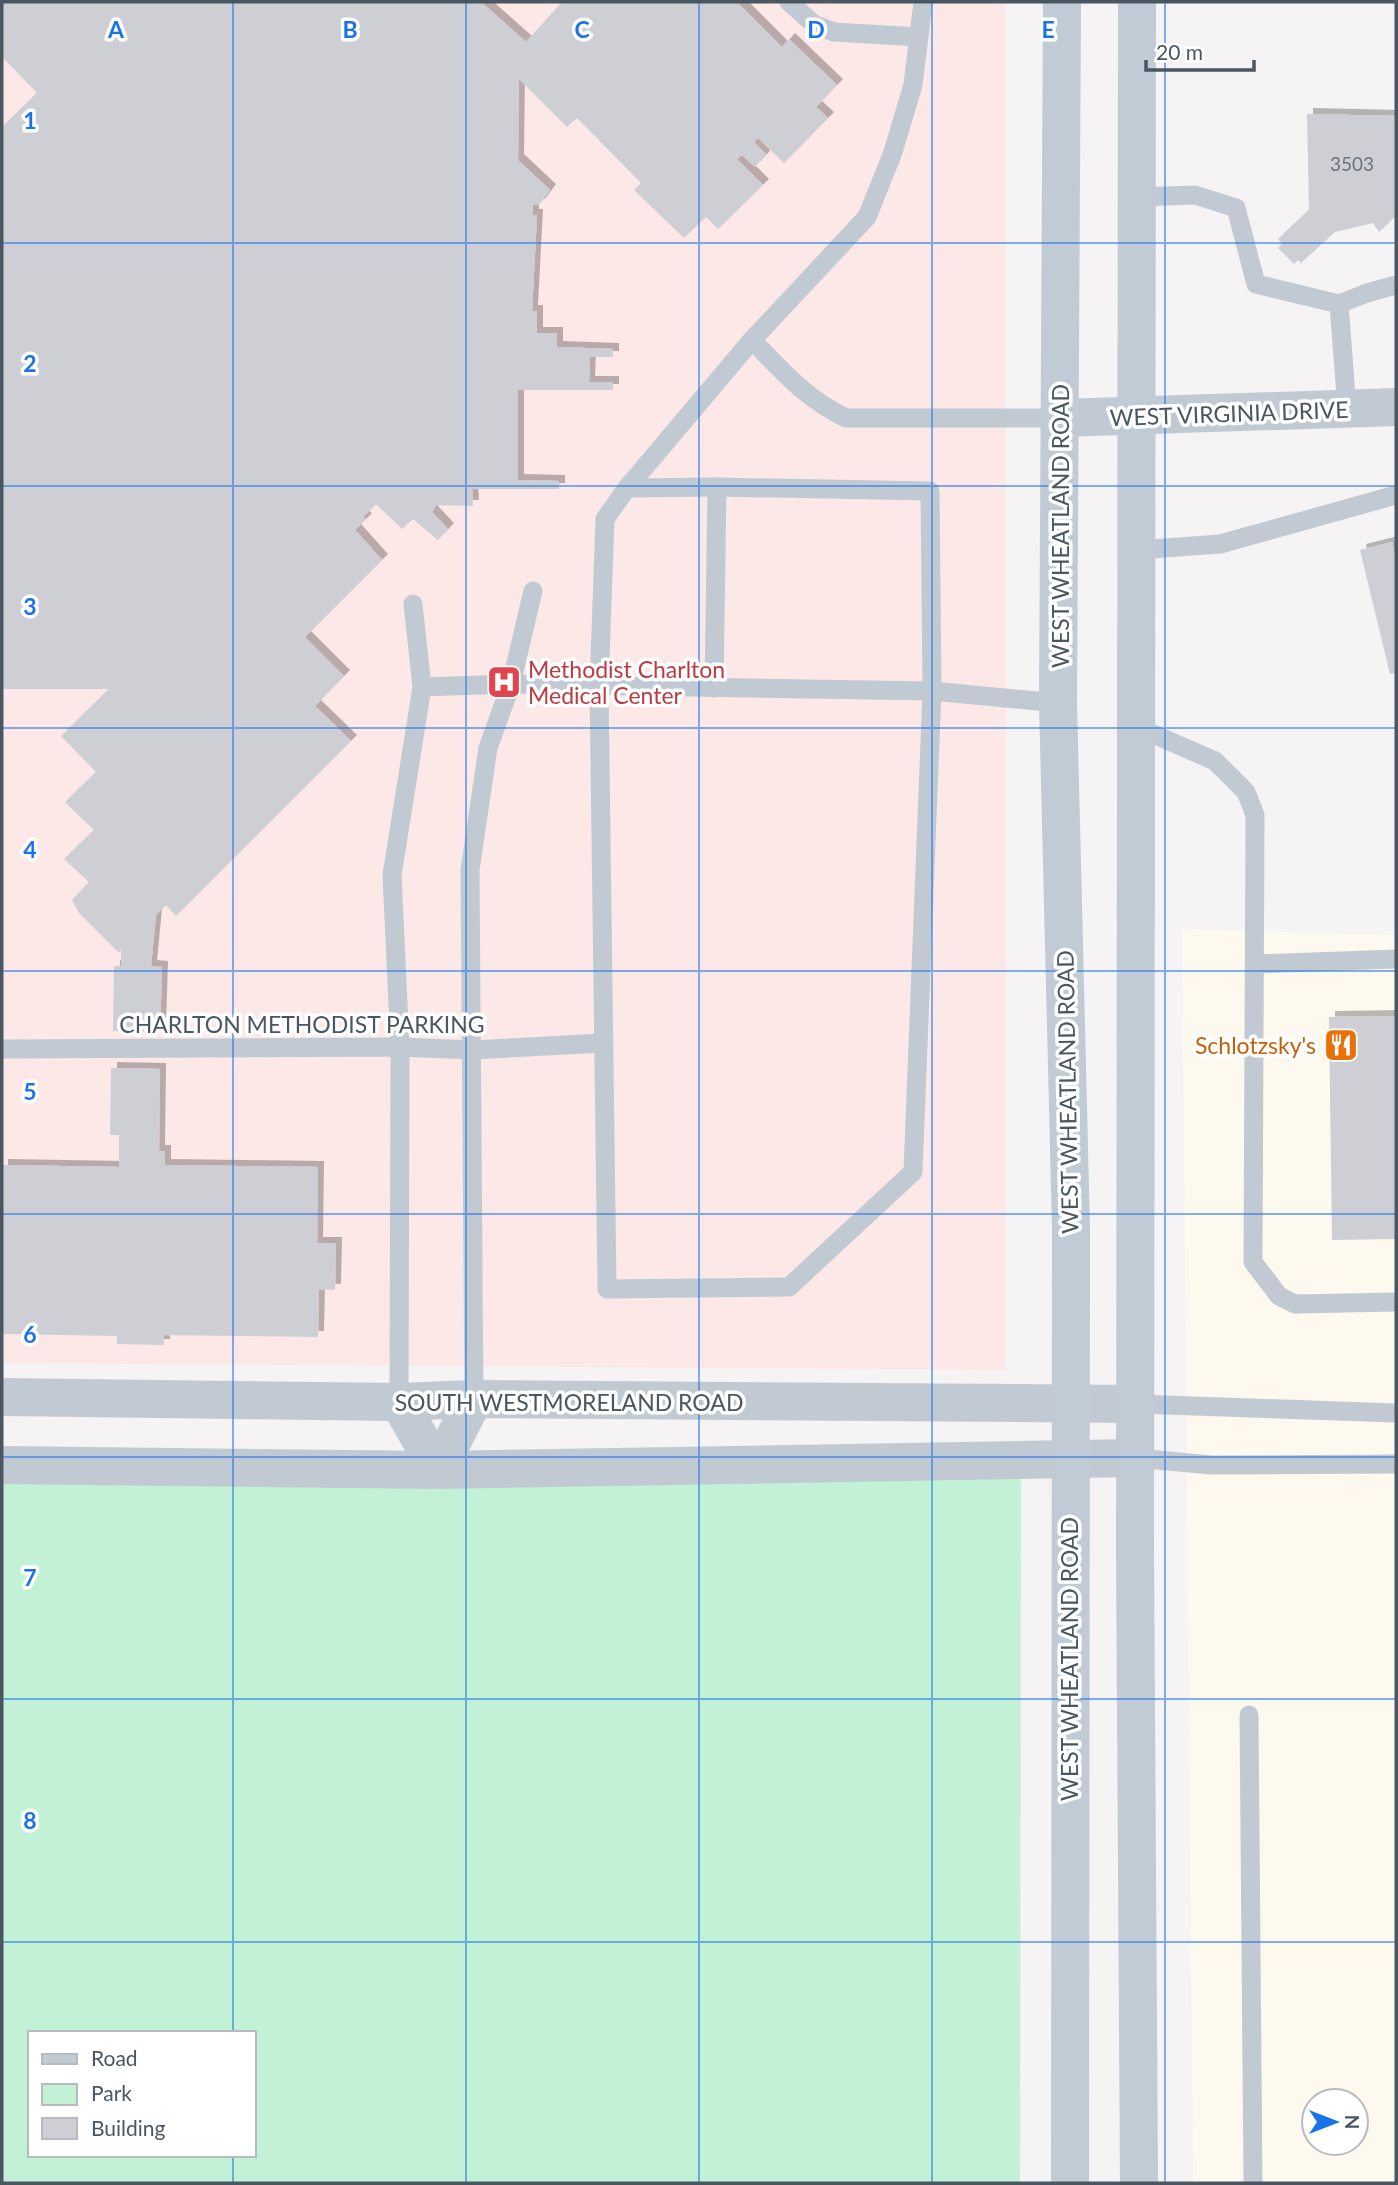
<svg xmlns="http://www.w3.org/2000/svg" width="1398" height="2185" viewBox="0 0 1398 2185" font-family="Lato,sans-serif">
  <style>
    .commercial { fill: #fdf9ef; fill-rule: evenodd }
    .medical { fill: #fce8e6 }
    .green { fill: #c3f1d5; fill-rule: evenodd }
    .building { fill: #cdcfd5; filter: url(#shadow) }
    .lines { fill: none; stroke-linecap: round; stroke-linejoin: round }
    .service { stroke: #c1cad2; stroke-width: 19 }
    .minor { stroke: #c1cad2; stroke-width: 38 }
    .tertiary { stroke: #c1cad2; stroke-width: 38 }
    .secondary { stroke: #c1cbd6; stroke-width: 38 }
    .grid { fill: none; stroke: #1a73e8; stroke-width: 2; stroke-opacity: 0.55 }
    .labels { text-anchor: middle; dominant-baseline: central; stroke-width: 7; stroke-linejoin: round; paint-order: stroke }
    .number-label { font-size: 19px; fill: #6b747e }
    .street-label { font-size: 23px; fill: #4a5661; stroke: #fff }
    .health-label { font-size: 23px; fill: #be3a42; stroke: #fff; text-anchor: start }
    .food-label { font-size: 23px; fill: #c56008; stroke: #fff; text-anchor: end }
    .grid-label { font-size: 23px; text-anchor: middle; font-weight: bold; fill: #1a73e8; stroke: #fff; stroke-width: 7; stroke-linejoin: round; paint-order: stroke }
  </style>
  <defs>
    <filter id="shadow"><feDropShadow dx="6" dy="-6" stdDeviation="0" flood-color="#0004"/></filter>
  </defs>
  <rect width="100%" height="100%" fill="#f5f3f3"/>
  <path class="commercial" d="M1182,929l214,6v1248h-203zM1314,2101h42v42h-42z"/>
  <path class="medical" d="M2,2h1004v1368l-1004,-7z"/>
  <path class="green" d="M1021,1459l-1,724h-1018v-722zM30,2033h224v122h-224z"/>
  <g class="building">
    <path d="M2,2h479l45,40 36,-40h175l45,45 7,-8 48,46 -21,22 12,11 -44,45 -26,-25 -4,4 12,12 -11,13 -13,-12 -5,4 26,26 -45,44 -12,-12 -22,21 -50,-48 7,-7 -64,-65 -10,9 -48,-48 -1,81 32,30 -11,15h-6v10h4l-5,96h5v22h20v14l56,2v8h-23l-1,25h24v8h-95v90l41,1v8h-87l1,17 -37,-1 -4,7 16,17 -10,11 -25,-21 -11,10 -26,-25 -13,13 3,2 -11,11 27,30 -77,77 39,39 -29,30 36,35 -175,175 -10,-11 -10,10 -5,51 11,1 -2,65 -47,-1 1,-65h7v-16l-2,3 -40,-40 -7,-13 17,-18 -25,-23 30,-29 -29,-28 31,-30 -35,-36 48,-47h-107v-562l35,-34 -35,-36z"/>
    <path d="M1307,114l89,2v100l-17,16 -6,-9 -38,9 -34,31 -3,-3 -4,4 -16,-16 4,-4 -4,-5 31,-29z"/>
    <path d="M1392,542l4,19v112l-6,1 -30,-124z"/>
    <path d="M1396,1016v223l-64,1 -3,-223z"/>
    <path d="M111,1068l49,1 -1,82h6v14l153,2 -1,76h19l-1,47 -16,-1 -1,48 -154,-2v10l-47,-1v-8l-115,-2v-169l117,2v-32h-9z"/>
  </g>
  <g class="lines">
    <g class="service">
      <path d="M789,2l26,23 19,7 85,5"/>
      <path d="M923,2l-10,83 -21,70 -25,62 -115,123c31,32 53,58 94,78h215"/>
      <path d="M1137,197l58,-2 41,13 20,76 83,20"/>
      <path d="M752,340l-125,148 -22,31 -6,167 8,603 182,-2 124,-115 19,-481 126,12"/>
      <path d="M1347,409l-8,-105 28,-11 29,-8"/>
      <path d="M627,488l90,-1 -3,201"/>
      <path d="M1137,550l83,-6 176,-49"/>
      <path d="M422,687l89,-3 421,7 -2,-200 -213,-4"/>
      <path d="M1137,727l78,34 31,31 9,23 -2,447 26,34 16,8 101,-2"/>
      <path d="M1255,964l141,-5"/>
      <path d="M2,1049l398,-2 72,3 131,-7"/>
      <path d="M474,1399l-4,-529 18,-122 23,-64 22,-93"/>
      <path d="M399,1402l1,-355 -8,-172 30,-188 -9,-83"/>
      <path d="M1137,1404l259,9"/>
      <path d="M1136,1458l75,7 185,-1"/>
      <path d="M1249,1715l4,468"/>
    </g>
    <g class="minor">
      <path d="M2,1397l397,5 75,-3 663,5"/>
      <path d="M399,1402l39,68"/>
      <path d="M2,1465l436,5 698,-12"/>
      <path d="M438,1470l36,-71"/>
    </g>
    <path class="tertiary" d="M1061,418l335,-11"/>
    <g class="secondary">
      <path d="M1062,2l-4,701 13,525 -1,955"/>
      <path d="M1137,2l-2,1550 4,631"/>
    </g>
  </g>
  <path class="grid" d="M233,2v2031M466,2v2181M699,2v2181M932,2v2181M1165,2v2181M2,243h1394M2,486h1394M2,728h1394M2,971h1394M2,1214h1394M2,1457h1394M2,1699h1394M2,1942h1394M233,2155v28"/>
  <defs>
    <g id="hospital-square" transform="scale(1.75)"><rect x="-9" y="-9" width="18" height="18" rx="4" fill="#e0444e" stroke="#fff"/><path d="M-5-5h3v3.5h4V-5h3V5h-3V1.5h-4V5h-3Z" fill="#fff"/></g>
    <g id="restaurant-square" transform="scale(1.75)"><rect x="-9" y="-9" width="18" height="18" rx="4" fill="#e8710a" stroke="#fff"/><path d="M-5-6h1v4h1v-4h1v4h1v-4h1v5L-1.5 .5V6h-2V.5L-5-1ZM5-6V6H3V1.5H1.5Q1.5-4 5-6Z" fill="#fff"/></g>
  </defs>
  <g fill-rule="evenodd">
    <use href="#hospital-square" x="504" y="682"/>
    <use href="#restaurant-square" x="1341" y="1045"/>
  </g>
  <g class="labels">
    <g class="number-label">
      <text x="1352" y="163">3503</text>
    </g>
    <g class="street-label">
      <text transform="translate(1229 413) rotate(-2)">WEST VIRGINIA DRIVE</text>
      <text transform="translate(1060 526) rotate(-90)">WEST WHEATLAND ROAD</text>
      <text x="302" y="1024">CHARLTON METHODIST PARKING</text>
      <text transform="translate(1067 1092) rotate(-91)">WEST WHEATLAND ROAD</text>
      <text x="569" y="1402">SOUTH WESTMORELAND ROAD</text>
      <text transform="translate(1069 1659) rotate(-90)">WEST WHEATLAND ROAD</text>
    </g>
    <g class="health-label">
      <text x="528" y="669">Methodist Charlton<tspan x="528" dy="26">Medical Center</tspan></text>
    </g>
    <g class="food-label">
      <text x="1316" y="1045">Schlotzsky's</text>
    </g>
  </g>
  <g class="grid-label">
    <text x="116" y="38">A</text>
    <text x="350" y="38">B</text>
    <text x="582" y="38">C</text>
    <text x="816" y="38">D</text>
    <text x="1048" y="38">E</text>
    <text x="30" y="129">1</text>
    <text x="30" y="372">2</text>
    <text x="30" y="615">3</text>
    <text x="30" y="858">4</text>
    <text x="30" y="1100">5</text>
    <text x="30" y="1343">6</text>
    <text x="30" y="1586">7</text>
    <text x="30" y="1829">8</text>
  </g>
  <rect width="1398" height="2185" fill="none" stroke="#4a5661" stroke-width="7"/>
  <rect x="28" y="2031" width="228" height="126" fill="#ffffff" stroke="#b7bbc0" stroke-width="2"/>
  <rect x="42" y="2054" width="35" height="10" fill="#c1cbd6" stroke="#b7bbc0" stroke-width="2"/>
  <text x="91" y="2066" font-size="21" fill="#4a5661">Road</text>
  <rect x="42" y="2084" width="35" height="21" fill="#c3f1d5" stroke="#b7bbc0" stroke-width="2"/>
  <text x="91" y="2101" font-size="21" fill="#4a5661">Park</text>
  <rect x="42" y="2118" width="35" height="21" fill="#cdcfd5" stroke="#b7bbc0" stroke-width="2"/>
  <text x="91" y="2136" font-size="21" fill="#4a5661">Building</text>
  <g transform="translate(1335 2122) rotate(90)"><circle r="33" fill="#ffffff" stroke="#b7bbc0" stroke-width="2"/>
  <path d="M0-5L12 26L0 18L-12 26Z" fill="#1a73e8"/>
  <text y="-10" font-size="19" font-weight="bold" text-anchor="middle" fill="#4a5661">N</text>
  </g>
  <path d="M1146 60v10h108v-10" fill="none" stroke="#4a5661" stroke-width="3.5"/>
  <text x="1156" y="60" font-size="21" fill="#4a5661" stroke="#ffffff" stroke-width="5" paint-order="stroke">20 m</text>
</svg>
